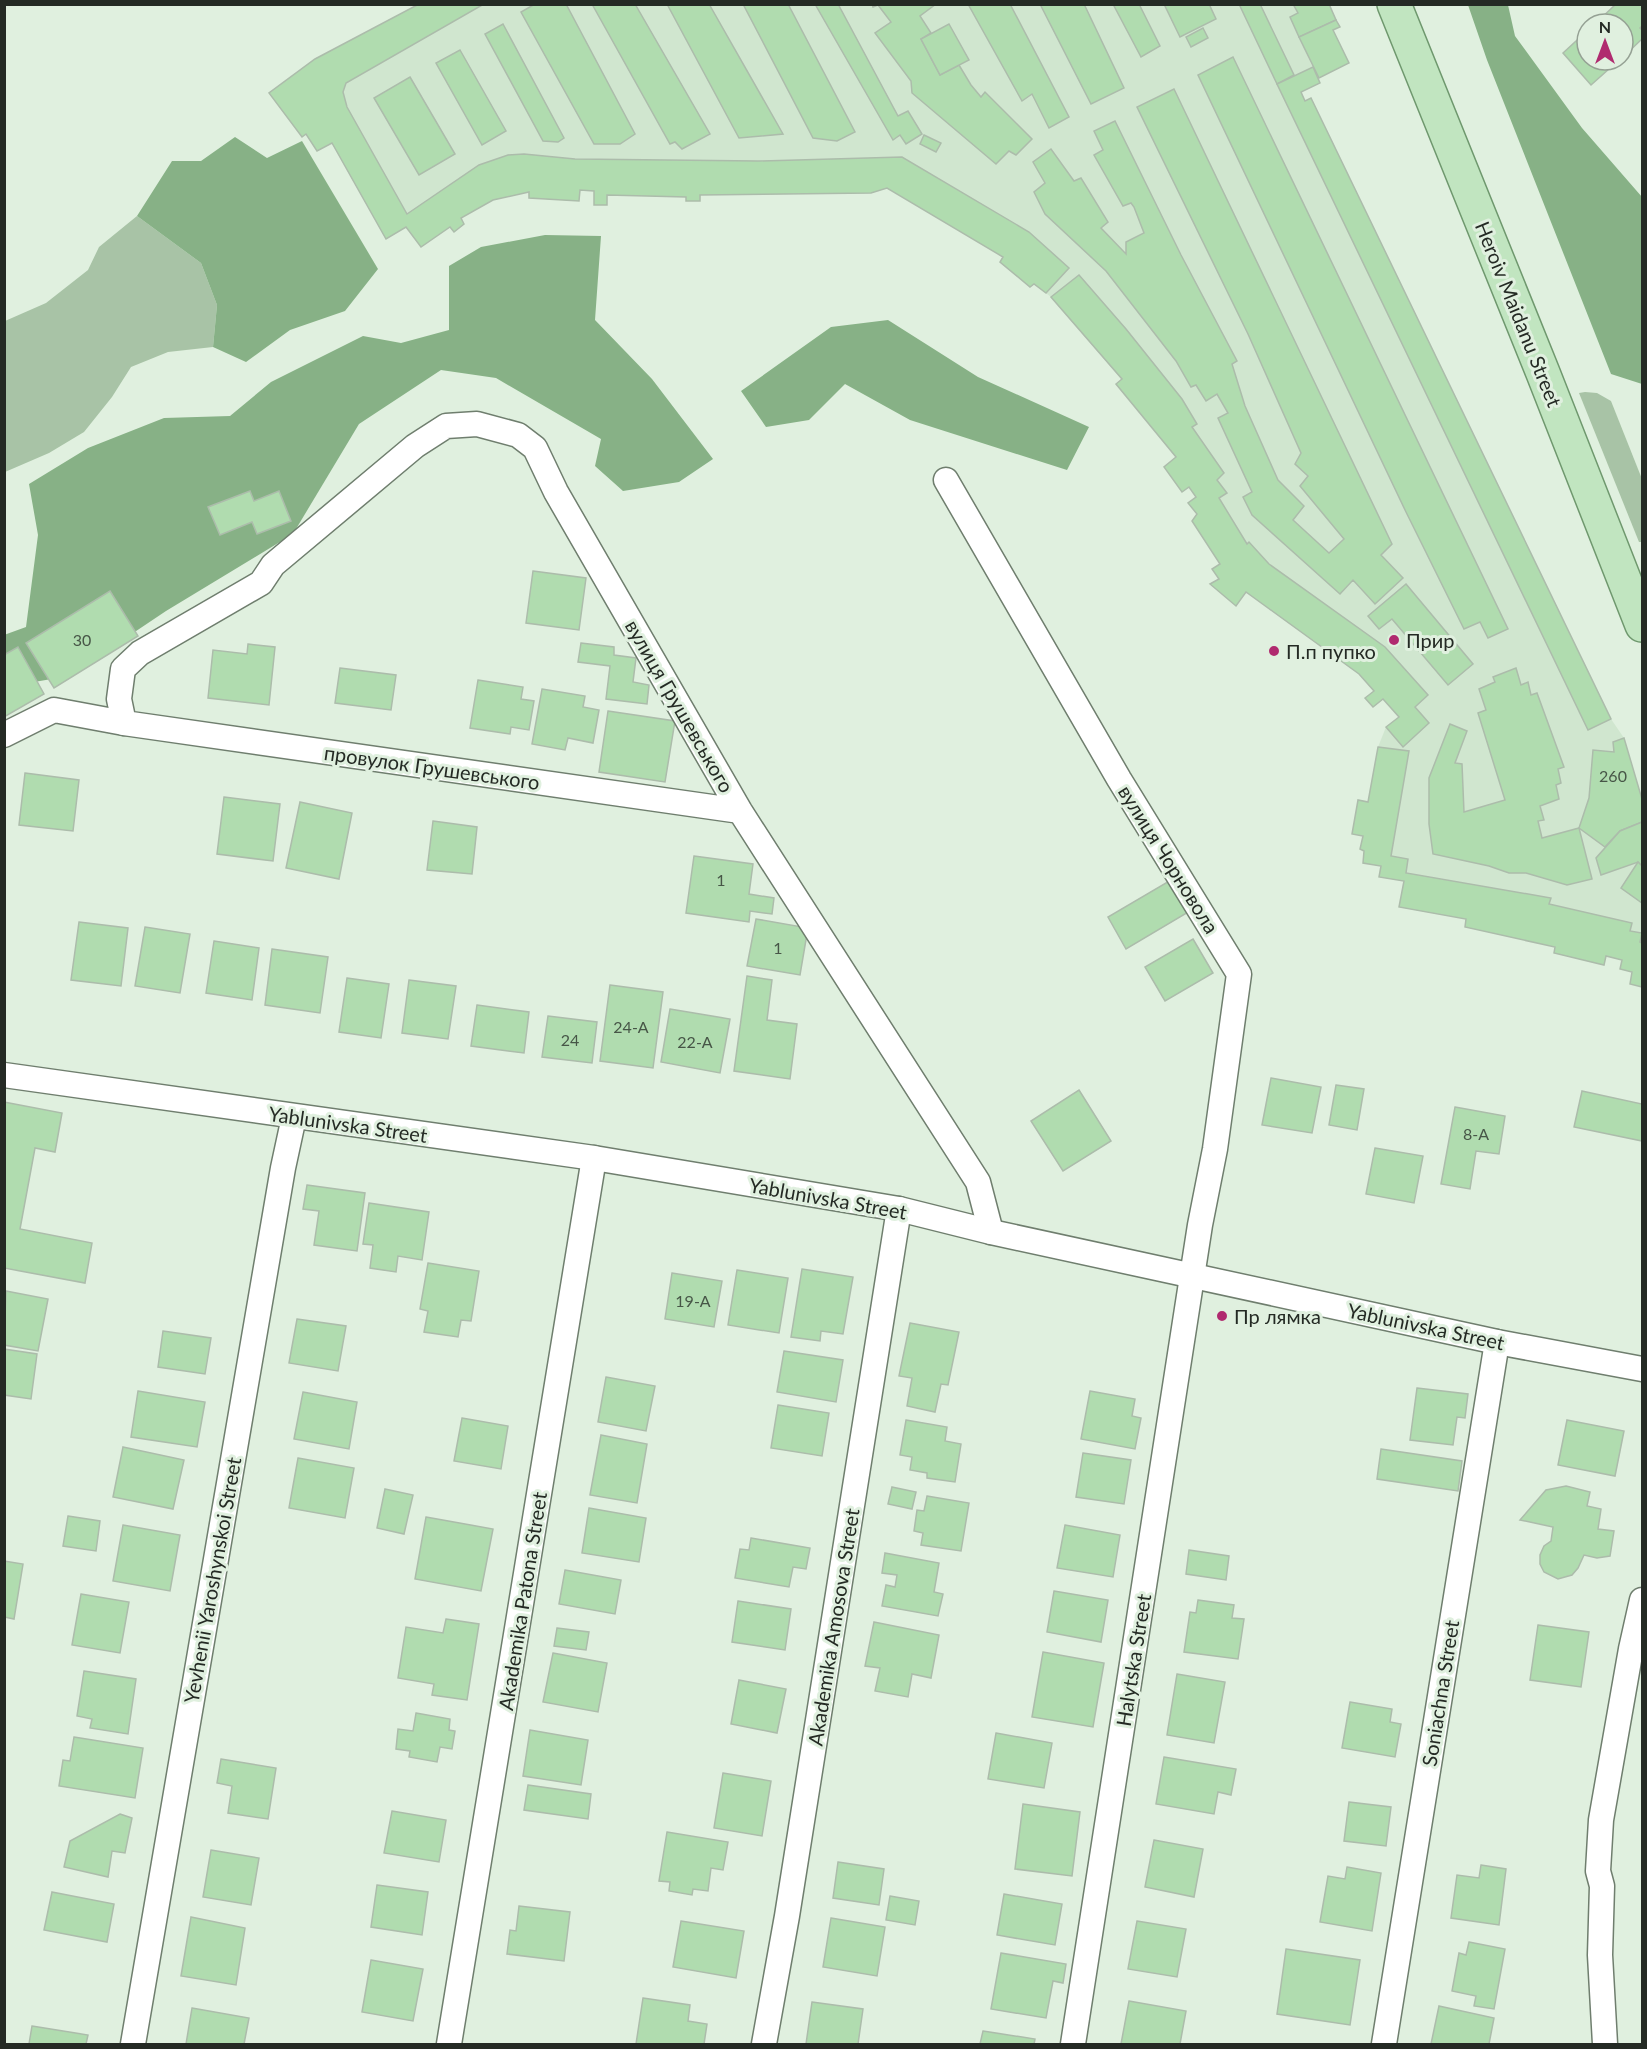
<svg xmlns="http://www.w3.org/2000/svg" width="1647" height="2049" viewBox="0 0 1647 2049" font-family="Lato,sans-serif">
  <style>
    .built { fill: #d0e6cf }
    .green { fill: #a8c3a6 }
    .forest { fill: #87b186 }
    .building { fill: #b0dcaf; stroke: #acbcab; stroke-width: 1.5 }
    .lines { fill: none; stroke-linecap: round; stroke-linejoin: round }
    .minor-casing { stroke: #6f7e6e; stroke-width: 27 }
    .primary-casing { stroke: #6f986e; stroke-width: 36 }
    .minor { stroke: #fff; stroke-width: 24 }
    .primary { stroke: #c1e5c0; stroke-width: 33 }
    .poi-dot { fill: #b02a6f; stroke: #e0f0df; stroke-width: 2 }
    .labels { text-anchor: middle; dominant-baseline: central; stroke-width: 6; stroke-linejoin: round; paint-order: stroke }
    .number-label { font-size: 16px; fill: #475647 }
    .street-label { font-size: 20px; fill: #242a24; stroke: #e0f0df }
    .poi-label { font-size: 20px; fill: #242a24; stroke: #e0f0df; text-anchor: start }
  </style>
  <rect width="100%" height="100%" fill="#e0f0df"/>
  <path class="built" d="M419,5h910l7,15 -37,17 21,46 -19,9 4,9 6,-3 300,621 13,19 18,61v188l-12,-3 2,-12 -12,-3 2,-9 -16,-4 -2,9 -50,-12 1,-6 -90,-20 1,-8 -67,-12 5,-26 -25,-4 2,-11 -18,-3 1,-12 -4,-2 3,-13 -11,-2 6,-34 10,1 10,-54 8,-20 13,-10 -16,-18 -10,8 -8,-9 9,-7 -15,-17 -113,-82 -10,14 -26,-22 9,-5 -7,-10 8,-6 -28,-42 5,-7 -9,-11 8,-6 -7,-10 -7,5 -18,-25 12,-10 -60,-73 5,-5 -70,-82 -17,-13 -4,3 -30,-25 3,-6 -116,-68 -16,5 -170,2 -1,6h-14v-4l-78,-2 -1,10h-13v-14l-14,-1 -1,11 -50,-3 -1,-6 -35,8 -32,18 3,6 -10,8 -4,-5 -29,20 -15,-20 -20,12 -54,-96 -15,8 -11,-17 9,-75z"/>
  <g class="green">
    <path d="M137,216l64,47 16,42 -4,42 -45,5 -37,15 -19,30 -28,35 -35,21 -44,19v-151l41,-18 42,-33 11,-23z"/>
    <path d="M1585,392l12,1 14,8 31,78v63h-3l-60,-149z"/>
  </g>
  <g class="forest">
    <path d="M1468,5h40l7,31 67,92 60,69v187l-31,-10 -124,-314z"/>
    <path d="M235,137l32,21 35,-17 76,128 -33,42 -55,19 -44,32 -33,-15 4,-42 -16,-42 -64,-47 35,-55h29z"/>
    <path d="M545,235l56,1 -6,84 57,59 61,80 -34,23 -56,9 -28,-25 6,-27 -105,-61 -55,-8 -82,54 -66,110 -127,77 -97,65 -64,11 -1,-52 22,-8 12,-92 -9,-51 59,-36 76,-30 66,-2 41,-34 92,-46 38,7 48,-13v-64l32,-19z"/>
    <path d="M888,320l90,57 111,50 -22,43 -157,-50 -65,-36 -36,36 -43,7 -25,-36 90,-64z"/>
  </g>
  <g class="building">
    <path d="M419,4h65l-138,79 -3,9 4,15 60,107 72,-49 29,-10 16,-1 51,5 183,2 144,-4 127,75 40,36 -23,25 -12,-9 -4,3 -30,-25 3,-5 -116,-69 -16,5 -171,2v6h-14v-4l-79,-2v10h-13v-14l-14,-1 -1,11 -50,-3v-6l-36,8 -32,18 3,6 -10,8 -4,-5 -29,20 -15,-20 -20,12 -54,-96 -15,8 -11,-17 -4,3 -33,-44 46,-34z"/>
    <path d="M535,4h31l69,130 -15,10h-26l-73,-132z"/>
    <path d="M592,4h43l75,130 -28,15 -7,-7 -5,2z"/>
    <path d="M667,4h42l74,130 -44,4z"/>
    <path d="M743,4h45l67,128 -18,9 -24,-3z"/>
    <path d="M815,4h23l60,112 10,-5 14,23 -16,10 -6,-9 -7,5z"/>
    <path d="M872,4h64l-16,12 11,17 -10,6 19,36 19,-10 12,20 10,12 4,-5 47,47 -16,16 -7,-4 -13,13 -84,-71 -1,-12 -36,-48 16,-11 -13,-17 -5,2z"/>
    <path d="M968,4h42l59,113 -20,11 -17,-34 -10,7z"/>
    <path d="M1040,4h44l40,84 -33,16z"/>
    <path d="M1113,4h26l21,42 -19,11z"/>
    <path d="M1164,4h45l7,15 -36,18z"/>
    <path d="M1239,4h21l34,71 -17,9z"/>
    <path d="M1293,4h36l7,16 -37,17 -9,-20 8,-4z"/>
    <path d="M1616,4h26v22l-2,2 2,2v9l-19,18v-33h-28z"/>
    <path d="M1336,20l4,7 -7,3 16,33 -30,15 -20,-41z"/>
    <path d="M503,24l61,114 -6,4 -15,-1 -58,-107z"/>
    <path d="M949,24l20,36 -29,15 -19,-36z"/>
    <path d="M1203,28l5,10 -17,9 -5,-10z"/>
    <path d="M1587,31v29h32l-28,25 -28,-32z"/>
    <path d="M460,50l46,81 -24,14 -46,-82z"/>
    <path d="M1233,57l275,572 -20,9 -8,-16 -16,7 -58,-117 -208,-437z"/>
    <path d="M1313,67l7,16 -19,9 4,9 6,-3 300,621 -23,11 -311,-646z"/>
    <path d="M410,77l45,77 -36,21 -45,-77z"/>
    <path d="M1174,89l218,455 -11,11 22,23 -28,26 -22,-24 -13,14 -88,-79 -9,-18 9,-5 -34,-74 10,-5 -11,-19 -11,7 -10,-16 -5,2 -15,-26 -70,-90 -61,-57 -11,-22 11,-9 -12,-21 18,-13 23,32 7,-3 27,44 -7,6 25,26v-12l18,-9 -10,-26 -3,-4 -8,3 -29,-51 9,-5 -9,-19 21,-10 66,134 56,106 -5,3 13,42 33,74 26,26 -11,14 36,33 15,-14 -44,-53 8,-10 -13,-12 6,-11 -53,-119 -111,-227z"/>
    <path d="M924,135l17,8 -5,9 -16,-8z"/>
    <path d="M1079,275l47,54 56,70 15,25 -5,3 32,46 -7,7 10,13 -8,5 28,46 2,-2 20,22 116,83 43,48 -13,12 14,16 -26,24 -17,-20 13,-10 -16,-18 -10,8 -8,-9 9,-7 -15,-17 -113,-82 -10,14 -26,-22 9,-5 -7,-10 8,-5 -28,-43 5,-7 -9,-11 8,-6 -7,-10 -7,5 -18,-25 12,-10 -60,-73 6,-5 -71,-82z"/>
    <path d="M250,491l4,10 25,-10 12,30 -34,13 -5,-12 -32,13 -12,-28z"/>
    <path d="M533,571l53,7 -7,52 -53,-7z"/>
    <path d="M1406,584l67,80 -25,21 -56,-66 -13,10 -11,-13z"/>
    <path d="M110,591l28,45 -84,52 -28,-45z"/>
    <path d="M581,643l33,4v8l22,3 -3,24 16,3 -2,19 -41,-5 4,-33 -32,-4z"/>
    <path d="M248,644l27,3 -6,58 -61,-7 5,-48 34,4z"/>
    <path d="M18,647l26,47 -40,23v-62z"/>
    <path d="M340,668l56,7 -5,35 -56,-7z"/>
    <path d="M1516,668l5,17 7,-3 3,13 6,-2 27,74 -6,2 3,14 -5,2 3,14 -19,7 4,14 -6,1 4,17 37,-10 13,51 -25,6 -41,-12h-17l-20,-7 -56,-12 -4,-30v-46l21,-54 17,7 -12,32 7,1 2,48 41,-12 -27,-87 8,-3 -7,-21 16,-7 -2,-5z"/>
    <path d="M478,680l45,7 -2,12 13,2 -5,29 -18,-3 -1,7 -40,-6z"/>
    <path d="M542,689l43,7 -2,11 16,3 -6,33 -25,-5 -3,12 -33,-6z"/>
    <path d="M608,711l67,10 -10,61 -66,-10z"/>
    <path d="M1624,738l18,61v23l-22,9 -15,16 -26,-19 10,-30 4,-48 21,2 -1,-10z"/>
    <path d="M1378,747l31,4 -18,105 17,3 -2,14 145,25 -2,6 83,19 -2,8 12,2 -2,9 2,1v44l-12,-3 2,-12 -12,-3 2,-9 -16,-4 -2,9 -50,-12 1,-6 -90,-20 1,-8 -67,-12 5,-26 -25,-4 2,-11 -18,-3 1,-12 -4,-2 3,-13 -11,-2 6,-34 10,2z"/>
    <path d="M25,773l54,7 -6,51 -54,-6z"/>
    <path d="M224,797l56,7 -7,57 -56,-7z"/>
    <path d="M300,802l52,11 -13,66 -53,-11z"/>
    <path d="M433,821l44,6 -5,47 -45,-4z"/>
    <path d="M1642,822v44l-4,-4 -37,13 -5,-17 24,-27z"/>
    <path d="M694,856l59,8 -4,30 25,4 -2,16 -22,-3 -1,11 -63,-9z"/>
    <path d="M1638,862l4,4v37l-21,-15z"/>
    <path d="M1171,880l19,31 -64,38 -18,-32z"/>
    <path d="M756,919l52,9 -8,47 -53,-9z"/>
    <path d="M79,922l49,6 -7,58 -50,-6z"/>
    <path d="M145,927l45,7 -10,59 -45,-7z"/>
    <path d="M1193,939l20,34 -48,28 -20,-34z"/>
    <path d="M214,941l45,7 -7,52 -46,-7z"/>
    <path d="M272,949l56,8 -8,56 -55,-8z"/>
    <path d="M747,976l25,4 -5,40 30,4 -7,55 -56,-8z"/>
    <path d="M347,978l42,6 -8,54 -42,-6z"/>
    <path d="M409,980l47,6 -8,53 -46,-6z"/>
    <path d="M610,985l53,7 -10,76 -53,-7z"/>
    <path d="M477,1005l52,7 -5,41 -53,-7z"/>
    <path d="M670,1009l60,10 -10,54 -59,-11z"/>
    <path d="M548,1016l49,6 -5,41 -50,-6z"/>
    <path d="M1271,1078l50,9 -9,46 -50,-8z"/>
    <path d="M1336,1085l28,4 -7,41 -28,-5z"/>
    <path d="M1079,1090l32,51 -48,30 -32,-50z"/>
    <path d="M1582,1091l60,13v37l-68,-14z"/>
    <path d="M4,1102l58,11 -7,39 -20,-4 -15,81 72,14 -7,40 -81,-15z"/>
    <path d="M1455,1107l50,9 -6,38 -23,-3 -6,38 -29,-5z"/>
    <path d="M1375,1148l48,8 -9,47 -48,-9z"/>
    <path d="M307,1185l58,8 -8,58 -43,-6 5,-34 -16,-2z"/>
    <path d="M369,1203l60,9 -7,48 -24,-4 -2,16 -26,-4 3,-23 -10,-1z"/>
    <path d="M428,1263l51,8 -8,50 -10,-1 -3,17 -34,-5 4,-21 -8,-2z"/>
    <path d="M802,1269l51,8 -10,57 -22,-3 -1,10 -29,-4z"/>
    <path d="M737,1270l51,8 -9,55 -51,-8z"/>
    <path d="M672,1273l50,8 -8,46 -49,-8z"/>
    <path d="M6,1291l42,8 -10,52 -34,-6z"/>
    <path d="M297,1319l49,7 -8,45 -49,-8z"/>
    <path d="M910,1323l49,9 -11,53 -7,-1 -6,28 -28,-6 5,-28 -13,-2z"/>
    <path d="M163,1331l48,7 -6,36 -47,-7z"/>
    <path d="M4,1349l33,5 -6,45 -27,-4z"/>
    <path d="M784,1351l59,9 -7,42 -59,-10z"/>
    <path d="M606,1377l49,9 -9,45 -48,-9z"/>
    <path d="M1417,1388l51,6 -3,24 -8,-1 -4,28 -43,-5z"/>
    <path d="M138,1391l67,11 -8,45 -66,-10z"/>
    <path d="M1090,1391l45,8 -3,17 9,2 -6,31 -54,-10z"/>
    <path d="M303,1392l54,10 -8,47 -55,-10z"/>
    <path d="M778,1405l51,8 -7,43 -51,-8z"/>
    <path d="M462,1418l46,8 -7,43 -47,-8z"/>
    <path d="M906,1420l41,7 -2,14 16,3 -6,38 -28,-4v-5l-17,-3 2,-13 -12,-2z"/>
    <path d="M1567,1420l57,11 -9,45 -57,-11z"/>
    <path d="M601,1435l46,9 -10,59 -47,-8z"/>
    <path d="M123,1447l61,13 -11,49 -60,-12z"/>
    <path d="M1381,1449l81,12 -4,30 -81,-12z"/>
    <path d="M1083,1453l48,7 -7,44 -48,-7z"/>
    <path d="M298,1458l56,10 -9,50 -56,-10z"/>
    <path d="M1566,1486l24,6 -3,14 14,3 -3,20 16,2 -4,25 -13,2 -13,-3 -6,13 -6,7 -14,4 -14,-7 -4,-8v-9l4,-9 7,-5 2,-14 -33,-7 26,-30z"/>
    <path d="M892,1487l24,5 -4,17 -24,-5z"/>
    <path d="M385,1489l28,6 -9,39 -27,-6z"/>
    <path d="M927,1496l42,7 -8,48 -40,-6 2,-12 -9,-2 3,-21 7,1z"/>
    <path d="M589,1508l57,10 -7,44 -57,-9z"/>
    <path d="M68,1516l32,5 -4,30 -33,-5z"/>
    <path d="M426,1517l67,12 -12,62 -66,-12z"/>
    <path d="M123,1525l57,10 -10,56 -57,-10z"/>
    <path d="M1065,1525l55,10 -7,42 -56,-9z"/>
    <path d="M751,1538l59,10 -4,21 -13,-2 -4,20 -54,-9 5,-29 9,1z"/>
    <path d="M1189,1550l40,6 -3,24 -40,-6z"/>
    <path d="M885,1553l54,10 -5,29 9,2 -5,22 -56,-10 4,-21 9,2 2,-12 -15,-2z"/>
    <path d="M4,1561l19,3 -9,55 -10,-2z"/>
    <path d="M565,1570l56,10 -6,34 -56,-10z"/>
    <path d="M1054,1591l54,9 -7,42 -54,-10z"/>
    <path d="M81,1594l48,8 -9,51 -48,-8z"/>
    <path d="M1198,1600l36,5 -2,13 12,1 -6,40 -54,-7 6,-40 6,1z"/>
    <path d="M738,1601l53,8 -6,41 -53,-8z"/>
    <path d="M446,1619l33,5 -12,76 -35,-5 2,-11 -36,-6 8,-51 37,6z"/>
    <path d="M874,1622l65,13 -8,43 -19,-4 -4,23 -33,-6 5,-23 -15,-2z"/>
    <path d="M1538,1625l51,7 -8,55 -51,-7z"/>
    <path d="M557,1628l32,4 -3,18 -32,-4z"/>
    <path d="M1043,1652l61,11 -11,64 -61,-10z"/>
    <path d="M553,1653l54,10 -9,49 -55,-10z"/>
    <path d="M84,1671l52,8 -8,55 -38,-6 2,-9 -15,-3z"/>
    <path d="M1177,1674l48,8 -11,61 -47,-8z"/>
    <path d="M739,1680l47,9 -9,44 -46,-9z"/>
    <path d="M1350,1702l42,7 -2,13 11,2 -6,33 -53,-9z"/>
    <path d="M416,1713l34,6 -1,11 6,1 -3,18 -12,-2 -3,15 -28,-5 1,-6 -14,-2 2,-20 15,2z"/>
    <path d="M530,1730l58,10 -7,45 -58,-9z"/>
    <path d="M996,1733l56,10 -8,45 -56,-9z"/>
    <path d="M74,1737l69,11 -8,50 -76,-12 4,-26 7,1z"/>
    <path d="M1164,1757l72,12 -5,26 -13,-3 -4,22 -58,-10z"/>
    <path d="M221,1759l55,9 -8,51 -40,-6 4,-27 -15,-3z"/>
    <path d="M723,1773l48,8 -9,55 -48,-8z"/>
    <path d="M528,1785l63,9 -3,25 -64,-9z"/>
    <path d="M1349,1802l42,5 -5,39 -42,-5z"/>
    <path d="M1023,1804l57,8 -8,64 -57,-7z"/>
    <path d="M392,1811l54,9 -7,42 -55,-9z"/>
    <path d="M120,1814l12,4 -7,35 -13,-2 -4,26 -44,-10 6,-26z"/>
    <path d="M667,1832l61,10 -5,28 -12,-2 -3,23 -15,-2 -1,6 -23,-4 1,-9 -11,-1z"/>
    <path d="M1154,1840l49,9 -9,48 -49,-10z"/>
    <path d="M211,1850l48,8 -8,47 -48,-8z"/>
    <path d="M838,1862l46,7 -5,36 -46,-7z"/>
    <path d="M1481,1865l25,4 -7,56 -48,-7 6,-43 22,3z"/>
    <path d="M1347,1867l34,6 -9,58 -52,-9 8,-46 17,3z"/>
    <path d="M377,1885l51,7 -6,43 -51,-8z"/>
    <path d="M52,1892l62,12 -7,38 -63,-12z"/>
    <path d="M1004,1894l58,10 -7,41 -58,-10z"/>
    <path d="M890,1896l29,5 -4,24 -29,-5z"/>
    <path d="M519,1906l51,6 -6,49 -57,-7 3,-24 6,1z"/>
    <path d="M191,1917l54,11 -9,57 -55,-9z"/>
    <path d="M831,1918l54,9 -8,49 -54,-9z"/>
    <path d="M681,1921l63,10 -8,47 -63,-11z"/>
    <path d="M1137,1921l49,8 -9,48 -49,-8z"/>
    <path d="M1469,1942l36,7 -11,60 -20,-3 2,-10 -24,-5 7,-38 7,2z"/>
    <path d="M1286,1949l74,11 -10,65 -73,-11z"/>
    <path d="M1001,1953l65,11 -3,19 -10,-2 -7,37 -55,-9z"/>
    <path d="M371,1960l52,9 -10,52 -51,-9z"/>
    <path d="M643,1998l47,7 -2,16 19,3 -3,20h-68z"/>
    <path d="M1129,2001l57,10 -6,33h-59z"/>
    <path d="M812,2002l51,7 -5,35h-52z"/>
    <path d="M1439,2006l55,12 -5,26h-58z"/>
    <path d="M192,2008l57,10 -5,26h-58z"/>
    <path d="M32,2026l56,9 -2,9h-57z"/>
    <path d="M983,2031l52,8 -1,5h-54z"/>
  </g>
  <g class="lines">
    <g class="minor-casing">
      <g id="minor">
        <path d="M946,480l173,299 120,195 -24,175 -15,76 -127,819"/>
        <path d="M4,735l50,-25 70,13"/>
        <path d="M740,811l-616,-88 -5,-24 4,-30 17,-16 121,-70 12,-18 142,-119 31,-20 31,-2 41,11 17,13 21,44 184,319 238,371 13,50"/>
        <path d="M4,1075l590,83 305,51 92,23 506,110 145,27"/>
        <path d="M133,2044l150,-876 11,-51"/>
        <path d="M449,2044l145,-886"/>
        <path d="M764,2044l23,-128 112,-707"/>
        <path d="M1384,2044l113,-702"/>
        <path d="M1605,2044l-5,-89 2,-69 -4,-15 3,-51 30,-171 11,-49"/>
      </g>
    </g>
    <g class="primary-casing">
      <path id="primary" d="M1394,4l149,369 99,252"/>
    </g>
    <use href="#minor" class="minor"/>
    <use href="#primary" class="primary"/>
  </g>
  <g class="poi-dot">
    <circle cx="1394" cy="640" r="6"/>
    <circle cx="1274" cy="651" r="6"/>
    <circle cx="1222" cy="1316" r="6"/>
  </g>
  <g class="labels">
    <g class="number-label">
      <text x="82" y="639">30</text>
      <text x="1613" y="775">260</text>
      <text x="721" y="879">1</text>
      <text x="778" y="947">1</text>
      <text x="631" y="1026">24-А</text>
      <text x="570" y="1039">24</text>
      <text x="695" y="1041">22-А</text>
      <text x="1476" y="1133">8-А</text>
      <text x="693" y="1300">19-А</text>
    </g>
    <g class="street-label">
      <text transform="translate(1519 314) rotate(68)">Heroiv Maidanu Street</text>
      <text transform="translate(680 706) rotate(60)">вулиця Грушевського</text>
      <text transform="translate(432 767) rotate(8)">провулок Грушевського</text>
      <text transform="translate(1169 859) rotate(58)">вулиця Чорновола</text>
      <text transform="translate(348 1124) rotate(8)">Yablunivska Street</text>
      <text transform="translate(828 1198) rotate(10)">Yablunivska Street</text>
      <text transform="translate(1426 1326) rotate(12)">Yablunivska Street</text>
      <text transform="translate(212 1580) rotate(-80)">Yevhenii Yaroshynskoi Street</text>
      <text transform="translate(522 1601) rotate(-81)">Akademika Patona Street</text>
      <text transform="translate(833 1627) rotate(-81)">Akademika Amosova Street</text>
      <text transform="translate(1133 1660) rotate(-81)">Halytska Street</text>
      <text transform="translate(1440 1693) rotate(-81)">Soniachna Street</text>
    </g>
    <g class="poi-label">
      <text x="1406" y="640">Прир</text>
      <text x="1286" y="651">П.п пупко</text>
      <text x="1234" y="1316">Пр лямка</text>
    </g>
  </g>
  <rect width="1647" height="2049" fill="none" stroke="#242a24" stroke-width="12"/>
  <g transform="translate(1605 42)"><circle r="28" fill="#e0f0df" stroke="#95a194" stroke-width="1.5"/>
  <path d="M0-4.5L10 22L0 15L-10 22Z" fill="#b02a6f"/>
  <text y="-9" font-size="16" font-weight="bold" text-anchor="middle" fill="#242a24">N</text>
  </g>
</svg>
